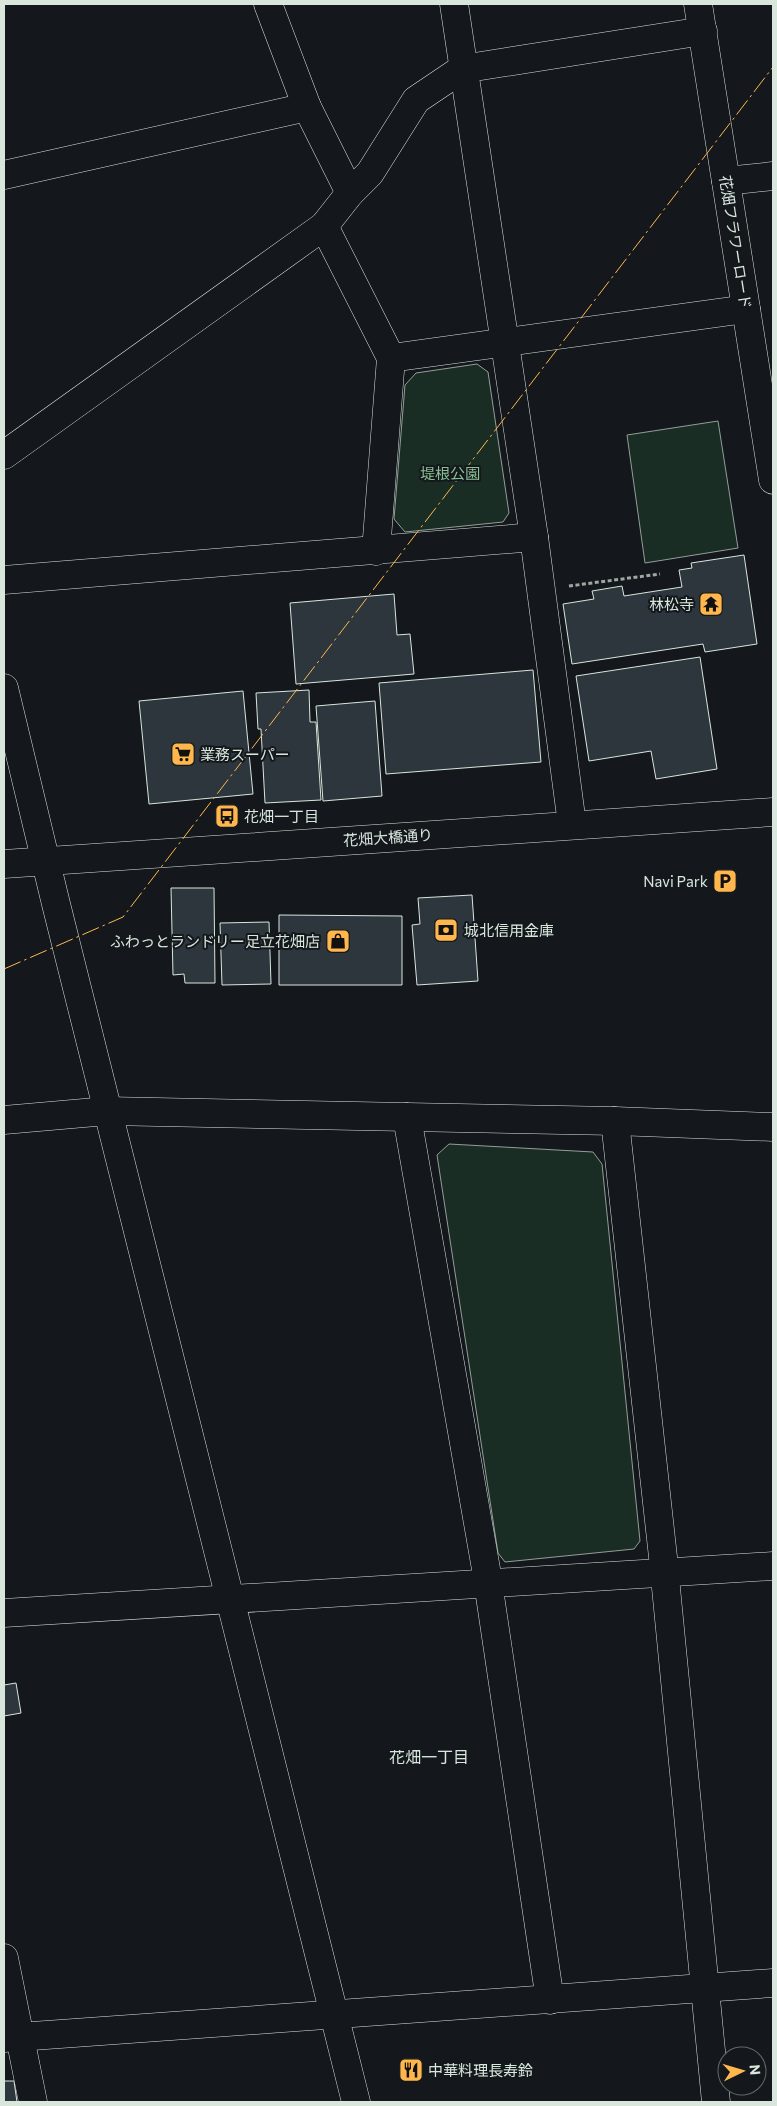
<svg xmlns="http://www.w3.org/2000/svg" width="777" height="2106" viewBox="0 0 777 2106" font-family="Commissioner,'Noto Sans JP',sans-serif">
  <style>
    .green { fill: #1a2d24; stroke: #939e99 }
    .building { fill: #2c363c; stroke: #d8e6dc }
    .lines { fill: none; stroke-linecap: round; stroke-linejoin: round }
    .minor-casing { stroke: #d8e6dc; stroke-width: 29 }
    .tertiary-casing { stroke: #d8e6dc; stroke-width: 29 }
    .path { stroke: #9da8a2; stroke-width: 3; stroke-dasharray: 4 2.5; stroke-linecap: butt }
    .minor { stroke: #14181c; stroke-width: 28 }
    .tertiary { stroke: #14181c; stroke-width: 28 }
    .power { stroke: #ffb74d; stroke-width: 1; stroke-dasharray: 18 4 2.5 4; stroke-linecap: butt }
    .labels { text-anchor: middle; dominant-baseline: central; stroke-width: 4; stroke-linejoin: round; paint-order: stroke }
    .street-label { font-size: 15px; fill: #d8e6dc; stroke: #14181c }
    .park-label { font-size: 15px; fill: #8ac095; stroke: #14181c }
    .poi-label { font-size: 15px; fill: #d8e6dc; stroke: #14181c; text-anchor: start }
    .neighbourhood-label { font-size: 16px; fill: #d8e6dc; stroke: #14181c }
  </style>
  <rect width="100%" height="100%" fill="#14181c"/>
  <g class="green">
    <path d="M477,364l11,8 21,141 -6,9 -98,10 -11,-13 11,-134 11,-12z"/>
    <path d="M718,421l20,127 -93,15 -18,-128z"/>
    <path d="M449,1144l144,8 9,12 38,377 -6,8 -129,13 -7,-9 -61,-398z"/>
  </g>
  <g class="building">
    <path d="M744,555l13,89 -52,8 -2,-8 -131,20 -9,-60 31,-5 -2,-8 30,-5 2,10 58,-9 -3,-17 13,-2 -1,-5z"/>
    <path d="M394,594l3,41 13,-1 4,40 -118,10 -6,-81z"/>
    <path d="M700,657l17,112 -61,10 -5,-28 -62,10 -13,-85z"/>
    <path d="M533,670l8,92 -155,12 -7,-91z"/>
    <path d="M309,690l1,32h6l5,78 -56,3 -4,-74h-3l-2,-36z"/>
    <path d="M243,691l10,103 -104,10 -10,-103z"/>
    <path d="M375,701l7,95 -59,5 -7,-95z"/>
    <path d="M171,888h43l1,95h-30l-1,-9 -11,1z"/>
    <path d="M472,895l6,86 -61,4 -5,-60 8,-1 -2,-26z"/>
    <path d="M279,915l123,1v69h-123z"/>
    <path d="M269,922l2,62 -49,1 -2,-62z"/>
    <path d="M16,1683l5,30 -17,3v-31z"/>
    <path d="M4,2081h10l3,21h-13z"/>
  </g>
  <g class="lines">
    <g class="minor-casing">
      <g id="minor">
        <path d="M268,4l39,103 43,86"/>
        <path d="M454,4l80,533 38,287"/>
        <path d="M4,175l303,-68"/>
        <path d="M726,181l47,-5"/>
        <path d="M324,226l67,132 -15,193"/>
        <path d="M391,358l355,-49"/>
        <path d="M4,455l320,-229 26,-33 20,-20 46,-73 46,-31 241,-38"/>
        <path d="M4,580l530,-43"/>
        <path d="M407,1117l79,452 64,431"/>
        <path d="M4,1120l103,-9 508,10 158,6"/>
        <path d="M615,1121l48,436 53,545"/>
        <path d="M4,1613l769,-47"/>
        <path d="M4,1958l29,144"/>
      </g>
    </g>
    <g class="tertiary-casing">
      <g id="tertiary">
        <path d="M698,4l75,476"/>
        <path d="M4,688l52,216 300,1198"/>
        <path d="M4,864l769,-52"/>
        <path d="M4,2038l769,-55"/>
      </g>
    </g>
    <path class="path" d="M569,586l91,-12"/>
    <use href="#minor" class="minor"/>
    <use href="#tertiary" class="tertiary"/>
    <path class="power" d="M4,969l119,-52 650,-850"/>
  </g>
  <defs>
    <g id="temple-square" transform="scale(1.25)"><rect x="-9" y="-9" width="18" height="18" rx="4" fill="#ffb74d" stroke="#14181c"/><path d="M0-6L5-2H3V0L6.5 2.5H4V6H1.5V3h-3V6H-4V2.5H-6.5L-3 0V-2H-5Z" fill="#111"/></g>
    <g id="supermarket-square" transform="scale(1.25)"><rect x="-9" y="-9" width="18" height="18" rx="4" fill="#ffb74d" stroke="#14181c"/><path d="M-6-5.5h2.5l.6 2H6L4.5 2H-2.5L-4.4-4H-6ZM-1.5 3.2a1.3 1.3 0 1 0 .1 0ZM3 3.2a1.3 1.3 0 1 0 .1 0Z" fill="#111"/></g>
    <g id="bus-square" transform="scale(1.25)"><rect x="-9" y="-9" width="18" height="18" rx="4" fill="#ffb74d" stroke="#14181c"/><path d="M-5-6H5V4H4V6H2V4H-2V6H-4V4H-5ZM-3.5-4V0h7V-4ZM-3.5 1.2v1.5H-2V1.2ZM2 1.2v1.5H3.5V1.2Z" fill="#111"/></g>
    <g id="parking-square" transform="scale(1.25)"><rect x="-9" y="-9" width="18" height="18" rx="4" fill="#ffb74d" stroke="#14181c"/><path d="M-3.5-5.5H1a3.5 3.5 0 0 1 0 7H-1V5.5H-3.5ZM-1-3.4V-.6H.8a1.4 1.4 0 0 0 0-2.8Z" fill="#111"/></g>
    <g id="bank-square" transform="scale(1.25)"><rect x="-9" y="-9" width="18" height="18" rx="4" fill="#ffb74d" stroke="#14181c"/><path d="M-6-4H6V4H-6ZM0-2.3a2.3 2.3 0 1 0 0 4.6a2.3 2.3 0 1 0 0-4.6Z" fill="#111"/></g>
    <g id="shop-square" transform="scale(1.25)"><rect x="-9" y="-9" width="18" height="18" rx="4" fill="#ffb74d" stroke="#14181c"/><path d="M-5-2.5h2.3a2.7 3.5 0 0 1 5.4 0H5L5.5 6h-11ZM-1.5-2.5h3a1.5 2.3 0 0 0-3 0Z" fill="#111"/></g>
    <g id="restaurant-square" transform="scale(1.25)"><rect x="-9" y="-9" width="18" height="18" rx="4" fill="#ffb74d" stroke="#14181c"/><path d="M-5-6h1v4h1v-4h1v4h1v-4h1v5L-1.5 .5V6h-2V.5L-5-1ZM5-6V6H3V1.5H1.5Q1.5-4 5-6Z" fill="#111"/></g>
  </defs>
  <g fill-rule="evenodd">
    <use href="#temple-square" x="711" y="604"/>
    <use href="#supermarket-square" x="183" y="754"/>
    <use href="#bus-square" x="227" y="816"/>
    <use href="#parking-square" x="725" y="881"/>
    <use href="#bank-square" x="446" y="930"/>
    <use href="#shop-square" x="338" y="941"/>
    <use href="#restaurant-square" x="411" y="2070"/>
  </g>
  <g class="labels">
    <g class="street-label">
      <text transform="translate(736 242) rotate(81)">花畑フラワーロード</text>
      <text transform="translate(388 837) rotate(-4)">花畑大橋通り</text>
    </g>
    <g class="park-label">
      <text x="450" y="473">堤根公園</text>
    </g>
    <g class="poi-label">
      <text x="694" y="604" text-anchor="end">林松寺</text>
      <text x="200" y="754">業務スーパー</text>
      <text x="244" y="816">花畑一丁目</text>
      <text x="708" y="881" text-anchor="end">Navi Park</text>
      <text x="464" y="930">城北信用金庫</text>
      <text x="320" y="941" text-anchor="end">ふわっとランドリー足立花畑店</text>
      <text x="428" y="2070">中華料理長寿鈴</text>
    </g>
    <g class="neighbourhood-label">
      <text x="429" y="1756">花畑一丁目</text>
    </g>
  </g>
  <rect width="777" height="2106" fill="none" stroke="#d8e6dc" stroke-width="10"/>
  <g transform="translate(742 2071) rotate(85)"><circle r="24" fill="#14181c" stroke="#626a69"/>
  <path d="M0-4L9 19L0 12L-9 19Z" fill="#ffb74d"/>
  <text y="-8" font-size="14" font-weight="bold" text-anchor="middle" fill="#d8e6dc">N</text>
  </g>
</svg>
